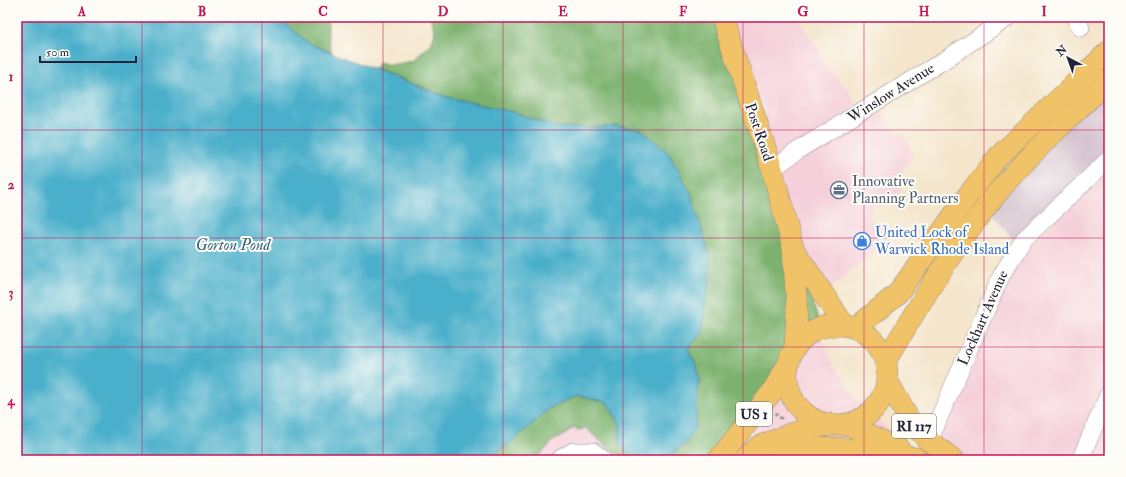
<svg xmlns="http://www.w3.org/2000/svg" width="1126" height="477" viewBox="0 0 1126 477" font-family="'IM FELL Double Pica',serif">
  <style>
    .built { fill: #f5cfd9 }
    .industrial { fill: #d1bdcb }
    .forest { fill: #7db26e; stroke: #506a54 }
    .water { fill: #4aafca; stroke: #366882 }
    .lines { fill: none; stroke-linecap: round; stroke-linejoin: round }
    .minor-casing { stroke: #8b8483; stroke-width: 18 }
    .major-casing { stroke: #8b8483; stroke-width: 22 }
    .path { stroke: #8b8483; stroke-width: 2.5; stroke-dasharray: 3 3; stroke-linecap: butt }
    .minor { stroke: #fff; stroke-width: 17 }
    .major { stroke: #f1c369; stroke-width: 21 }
    .grid { fill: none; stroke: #c2185b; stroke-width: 1; stroke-opacity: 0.55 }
    .labels { text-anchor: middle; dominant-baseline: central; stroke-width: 4; stroke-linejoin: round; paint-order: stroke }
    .shield { fill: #fdfcf7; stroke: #646373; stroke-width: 1 }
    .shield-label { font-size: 14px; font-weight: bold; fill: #22223b }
    .street-label { font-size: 15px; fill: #22223b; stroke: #fdfcf7 }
    .service-label { font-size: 15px; fill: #4e5e75; stroke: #fdfcf7; text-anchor: start }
    .shop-label { font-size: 15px; fill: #366cbe; stroke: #fdfcf7; text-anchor: start }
    .water-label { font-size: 16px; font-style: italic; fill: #34617b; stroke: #fdfcf7 }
    .neatline { fill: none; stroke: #c2185b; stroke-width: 1.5 }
    .grid-label { font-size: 13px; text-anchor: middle; font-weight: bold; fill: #c2185b }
  </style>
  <rect width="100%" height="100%" fill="#fdfcf7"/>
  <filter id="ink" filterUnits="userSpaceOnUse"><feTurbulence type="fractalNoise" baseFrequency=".025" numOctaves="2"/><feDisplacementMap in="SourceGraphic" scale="8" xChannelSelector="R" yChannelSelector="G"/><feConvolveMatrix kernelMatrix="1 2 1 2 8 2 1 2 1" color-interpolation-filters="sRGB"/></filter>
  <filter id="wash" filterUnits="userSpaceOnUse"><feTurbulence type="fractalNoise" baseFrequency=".012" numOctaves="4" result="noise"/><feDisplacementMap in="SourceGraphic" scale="16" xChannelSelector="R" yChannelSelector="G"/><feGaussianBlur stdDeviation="0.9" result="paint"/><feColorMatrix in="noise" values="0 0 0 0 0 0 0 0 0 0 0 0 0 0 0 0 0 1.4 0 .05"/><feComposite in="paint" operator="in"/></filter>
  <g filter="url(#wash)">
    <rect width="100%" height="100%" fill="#f4e5cb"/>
    <g class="built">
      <path d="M723,17h74l22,33 2,11 28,30 10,19 15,-6 22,28 7,2 11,20 -16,22 4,14 -21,17 -8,-3 -4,13 19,21 -71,63 -4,2z"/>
      <path d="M1109,165v295h-196l5,-10 6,-1 76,-175z"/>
      <path d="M820,333l14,32 23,35 40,37 -17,23h-167l36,-49z"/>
      <path d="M574,428l4,2 8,-2 25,23 23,9h-101l8,-6 14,-15 5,-1z"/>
    </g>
    <path class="industrial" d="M1109,87v78l-92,79 -33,-39z"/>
    <g class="forest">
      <path d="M277,17c18,0 34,2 51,0v21l4,15 -25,-11z"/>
      <path d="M430,17h293l97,309v7l-61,68 -46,59h-50l22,-16 12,-78 -9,-16 6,-9 8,-7 3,-32 5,-23 -94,-153 -25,2 -35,-1 -43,-15 -66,-15 -72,-28 4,-7 11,3 23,-4 19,-18 3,-11z"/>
      <path d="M577,396l30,7 13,21v19l15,15 22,2c-38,0 -44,-7 -71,-32l-8,2 -4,-2 -14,10 -5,1 -14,15 -8,6h-47l27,-19 37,-33z"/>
    </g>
    <path class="water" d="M17,17h260l30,25 27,12 113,43 66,15 43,15 35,1 25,-2 26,4 26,22 23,41 18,60 1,26 -5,23 -3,32 -8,7 -6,9 9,16 2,15 -4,48 -10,15 -22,16 -28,-2 -13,-10 -2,-5v-19l-13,-21 -30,-7 -27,12 -37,33 -27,19h-469z"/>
  </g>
  <g filter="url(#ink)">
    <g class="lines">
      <g class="minor-casing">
        <g id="minor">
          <path d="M1075,17l6,11"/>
          <path d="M772,169l28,-20 146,-90 63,-42"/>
          <path d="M929,441l73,-167 22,-35 85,-80"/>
          <path d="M561,458l12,-7h20l11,9"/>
          <path d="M1080,460l29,-67"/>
        </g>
      </g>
      <g class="major-casing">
        <g id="major">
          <path d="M722,17l50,152 21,79 4,60 -2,40"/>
          <path d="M794,250l50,75"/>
          <circle cx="837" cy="375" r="50"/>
          <path d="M856,328l42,-35 71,-99 29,-37 111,-106"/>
          <path d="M886,361c35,-60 71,-120 116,-174 33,-38 70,-72 107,-107"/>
          <path d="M887,380l24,43 18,18 25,19"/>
          <path d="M847,424l52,25"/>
          <path d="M718,460l54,-68 15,-26"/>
          <path d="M745,460l13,-13 34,-14 38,-8"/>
          <path d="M777,460c43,-22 95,-8 139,-2"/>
        </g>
      </g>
      <path class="path" d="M775,413l8,7"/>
      <use href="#minor" class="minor"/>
      <use href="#major" class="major"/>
    </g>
  </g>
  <path class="grid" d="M142,17v443M262,17v443M383,17v443M503,17v443M623,17v443M743,17v443M864,17v443M984,17v443M17,130h1092M17,238h1092M17,347h1092"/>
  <defs>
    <g id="office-ring" transform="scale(0.9)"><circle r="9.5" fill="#fdfcf7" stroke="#5c6f8a" stroke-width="1.5"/><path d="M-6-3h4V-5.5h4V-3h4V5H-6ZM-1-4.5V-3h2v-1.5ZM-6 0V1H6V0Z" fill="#5c6f8a"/></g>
    <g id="shop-ring" transform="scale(0.9)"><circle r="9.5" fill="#fdfcf7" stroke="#3f7fe0" stroke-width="1.5"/><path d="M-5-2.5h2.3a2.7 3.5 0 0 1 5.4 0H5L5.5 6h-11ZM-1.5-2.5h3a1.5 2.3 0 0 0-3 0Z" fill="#3f7fe0"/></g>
  </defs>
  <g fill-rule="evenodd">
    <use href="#office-ring" x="839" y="190"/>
    <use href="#shop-ring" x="862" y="241"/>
  </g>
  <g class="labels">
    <g class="shield">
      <rect x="736" y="402" width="36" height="24" rx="3"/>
      <rect x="892" y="414" width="44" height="24" rx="3"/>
    </g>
    <g class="shield-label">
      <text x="754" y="414">US 1</text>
      <text x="914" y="426">RI 117</text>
    </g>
    <g class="street-label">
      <text transform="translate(891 93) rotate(-32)">Winslow Avenue</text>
      <text transform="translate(759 132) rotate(71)">Post Road</text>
      <text transform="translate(983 318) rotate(-66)">Lockhart Avenue</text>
    </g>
    <g class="service-label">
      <text x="852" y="181">Innovative<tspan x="852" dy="17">Planning Partners</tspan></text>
    </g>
    <g class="shop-label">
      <text x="875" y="232">United Lock of<tspan x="875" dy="17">Warwick Rhode Island</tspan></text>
    </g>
    <g class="water-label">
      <text x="233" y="245">Gorton Pond</text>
    </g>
  </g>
  <rect width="1126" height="477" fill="none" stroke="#fdfcf7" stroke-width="44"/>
  <g transform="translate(1068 58) rotate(319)" stroke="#fdfcf7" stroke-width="3" paint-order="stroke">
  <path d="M0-3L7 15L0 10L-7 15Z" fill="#22223b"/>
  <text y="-6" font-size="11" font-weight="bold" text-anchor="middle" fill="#22223b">N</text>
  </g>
  <path d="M40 56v6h96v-6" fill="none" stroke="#22223b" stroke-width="2"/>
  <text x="46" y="56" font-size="12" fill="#22223b" stroke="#fdfcf7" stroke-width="3" paint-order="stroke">50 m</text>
  <rect x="22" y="22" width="1082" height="433" class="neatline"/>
  <g class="grid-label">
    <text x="82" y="16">A</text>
    <text x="202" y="16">B</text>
    <text x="323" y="16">C</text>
    <text x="443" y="16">D</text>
    <text x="563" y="16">E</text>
    <text x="683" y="16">F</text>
    <text x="803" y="16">G</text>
    <text x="924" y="16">H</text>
    <text x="1044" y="16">I</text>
    <text x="11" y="81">1</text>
    <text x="11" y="189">2</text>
    <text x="11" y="297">3</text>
    <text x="11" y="405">4</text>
  </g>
</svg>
